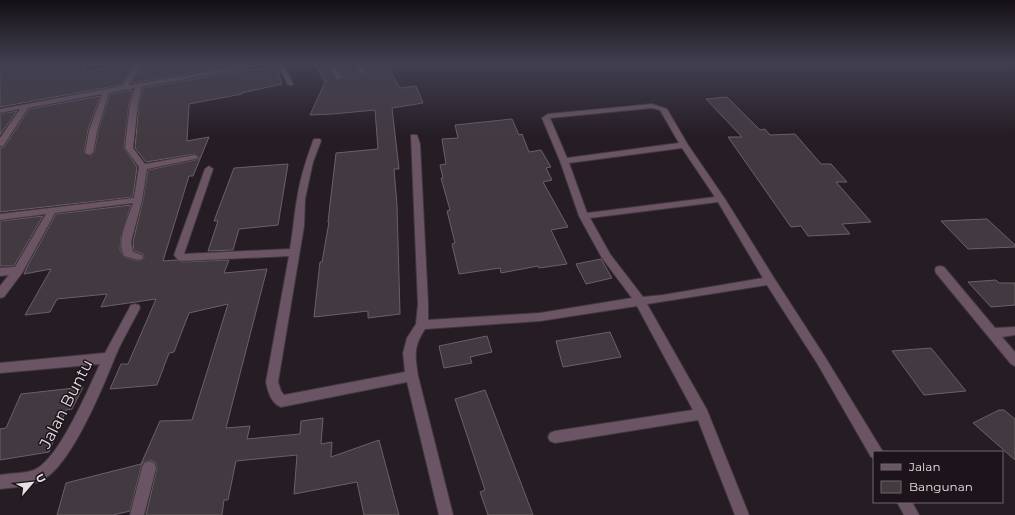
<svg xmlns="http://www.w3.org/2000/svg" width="1015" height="515" viewBox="0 0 1015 515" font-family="Montserrat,sans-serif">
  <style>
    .building { fill: #433a41; stroke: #6a6067 }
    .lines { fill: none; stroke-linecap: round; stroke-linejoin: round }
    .minor-casing { stroke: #41383f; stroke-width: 2 }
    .minor { fill: #6b5565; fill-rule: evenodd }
    .labels { text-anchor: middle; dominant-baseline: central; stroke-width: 3; stroke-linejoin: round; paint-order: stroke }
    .near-street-label { font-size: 16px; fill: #e6e0e4; stroke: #1c141a }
  </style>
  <rect width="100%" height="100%" fill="#261d24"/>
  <g class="building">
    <path d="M55,63h31l-2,8 49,-6 -12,20 -121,22v-40z"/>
    <path d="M149,63h99l-116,20 11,-19z"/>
    <path d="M315,63h10l12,17h4l2,-2 -9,-15h21l5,11 6,-2 -2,-9h22l14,25 16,-2 7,17 -31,5 7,61h-5l3,36 3,109 -32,4v-7l-54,6 6,-55h2l7,-40h-1l8,-69 42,-4 -3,-39 -42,4 -23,1 16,-35 -2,1z"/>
    <path d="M276,66l6,18 -40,9v1l-53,10 -2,37 22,-4 -16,39h-4l-26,85 13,-1 6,2 47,-2 -5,13 43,-4 -41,159 24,-2 -3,13 53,-5 1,-13 22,-3 -2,26 11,-2 -1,15 48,-17 20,75h-35l-7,-33 -63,12 3,-39 -61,6 -8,39h-4l-2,15h-76l11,-47 -2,-6 -5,-2 -7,2 -2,5 -11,44 -17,4h-56l9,-32 75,-19 19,-43 32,-1 36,-116 -39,9 -15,39 -5,1 -12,32 -47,4 11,-25h7l28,-65 -55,8 6,-13 -50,5 -7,13 -25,3 26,-46 -27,5 4,-9 28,-51 75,-9 -10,32 -1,13 4,7 14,4 4,-1 2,-2 -1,-4 -9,-3 -1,-9 10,-42 5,-30 47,-10 5,-2 -5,-4 -49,8 -11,-14 4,-45 4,-15 109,-19v1z"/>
    <path d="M133,90l-4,13 -5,45 13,19 -4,30 -133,15v-64l4,-1 25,-38 71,-13 -12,34 -4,23 6,3 4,-3 4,-22 12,-37z"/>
    <path d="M727,97l33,33 5,-1 5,6 25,-1 26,30h10l16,18h-11l35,40 -29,2 8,10 -42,2 -7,-10 -10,1 -63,-90h14l-36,-38z"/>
    <path d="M17,111l-17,24v-21z"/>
    <path d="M512,119l7,16 3,-1 7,18 12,-2 10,17 -5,1 6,12 -9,2 25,45 -17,3 16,34 -28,4 -1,-2 -37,7 -1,-5 -41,6 -7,-30 3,-1 -8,-32 3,-1 -9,-32h2l-3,-13 6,-1 -4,-25 16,-1 -3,-13z"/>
    <path d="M288,164l-10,61 -39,4 -6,21 -25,1 10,-30h-4l20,-53z"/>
    <path d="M43,216l-29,50h-14v-45z"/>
    <path d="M987,219l28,26v2l-47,2 -27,-28z"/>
    <path d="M601,259l11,19 -26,6 -10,-20z"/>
    <path d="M996,280l3,3h16v22l-24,2 -23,-25z"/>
    <path d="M610,332l11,25 -58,10 -7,-26z"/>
    <path d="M487,336l5,16 -22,5 2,6 -28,5 -5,-22z"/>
    <path d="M931,348l35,43 -42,4 -32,-44z"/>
    <path d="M83,387l-11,22 -6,1 -17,42 -49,8v-31l6,-1 15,-34z"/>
    <path d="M485,390l34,88 14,37h-45l-8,-23 5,-2 -30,-91z"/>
    <path d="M999,410h5l11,9v41l-42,-37z"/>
  </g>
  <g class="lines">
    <g class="minor-casing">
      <g id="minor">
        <path d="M136,63h6l-13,22 130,-22h17l-134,24 -4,16 -5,45 12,16 50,-9 4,2 -4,2 -48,10 -5,31 -11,42 2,10 9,3 1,2 -1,2 -4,1 -14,-4c-8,-15 4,-37 9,-53l-78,10 -33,60 -18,24 -4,1v-12l9,-11 -9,1v-8l15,-1 31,-53 -46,6v-6l134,-16 5,-31 -14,-19 5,-45 5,-15 -26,5 -12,38 -4,22 -4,2 -4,-2 4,-22 13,-37 -74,14 -25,38h-3v-8l20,-29 -20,4v-4l122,-23z"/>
        <path d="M277,63h6l10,21 -1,1h-4z"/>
        <path d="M326,63h6l10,15 -1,1h-4z"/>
        <path d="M356,63h6l3,8 -1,1h-4z"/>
        <path d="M652,104l15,5 21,36 37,54 49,79 51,79 58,95h-9v6l-3,-1 -54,-94 -50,-78 -120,19 60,106 42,105h-14l-37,-95 -143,23 -5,-2 -2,-4 2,-4 5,-2 138,-21 -56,-104 -97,15 -115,8c-12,18 -10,27 -7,47l35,139h-14l-32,-133 -126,25c-10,-4 -13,-15 -15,-25l23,-126 -107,5 -4,-1 -4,-5 31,-86 4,-3 4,3 -29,85 106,-5c3,-17 4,-34 7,-50 3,-20 9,-39 16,-58l1,-2h6l1,2 -8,21 -8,37 -1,27 -26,156 3,9 3,4 121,-23 -2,-19 4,-15 9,-14 2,-20 -7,-169h6l3,9 8,160v16l112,-7 92,-15 -30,-40 -23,-42 -19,-55 -18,-43 6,-4zM652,108l8,2 19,33 -112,15 -17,-40zM682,148l33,49 -128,16 -18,-50zM718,202l45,76 -100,17 -20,2 -33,-43 -20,-36z"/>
        <path d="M940,266l4,1 51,61 20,-1v8l-13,2 13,15v14l-4,-2 -75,-91 -1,-3 1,-3z"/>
        <path d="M135,304l4,1 1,3c-8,16 -18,32 -25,49 -12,30 -43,106 -71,122 -13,8 -29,8 -44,10v-14c11,-2 23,-1 34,-5 25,-10 54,-81 66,-106l-100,9v-10l105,-10 26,-48z"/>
        <path d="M149,461l5,2 2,5 -12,47h-14l12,-47 2,-5z"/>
        <path d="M897,502h15l7,13h-15z"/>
      </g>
    </g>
    <use href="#minor" class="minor"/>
  </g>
  <linearGradient id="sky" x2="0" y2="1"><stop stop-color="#151014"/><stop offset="0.47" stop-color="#414050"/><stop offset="1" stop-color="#414050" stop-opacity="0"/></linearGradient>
  <rect width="1015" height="135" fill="url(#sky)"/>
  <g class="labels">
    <g class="near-street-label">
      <text transform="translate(66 404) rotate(-63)">Jalan Buntu</text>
    </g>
  </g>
  <rect x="873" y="451" width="130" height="52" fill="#1c141a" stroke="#6d666b"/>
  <rect x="881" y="464" width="20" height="6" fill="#6b5565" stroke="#6d666b"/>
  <text x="909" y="471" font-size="12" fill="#e6e0e4">Jalan</text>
  <rect x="881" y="481" width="20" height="12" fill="#433a41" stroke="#6d666b"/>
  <text x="909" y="491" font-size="12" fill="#e6e0e4">Bangunan</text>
  <g transform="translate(32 483) rotate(62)" stroke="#1c141a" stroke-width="3" paint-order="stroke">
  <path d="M0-3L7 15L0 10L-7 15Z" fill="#e6e0e4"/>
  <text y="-6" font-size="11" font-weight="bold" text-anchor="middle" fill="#e6e0e4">U</text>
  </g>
</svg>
